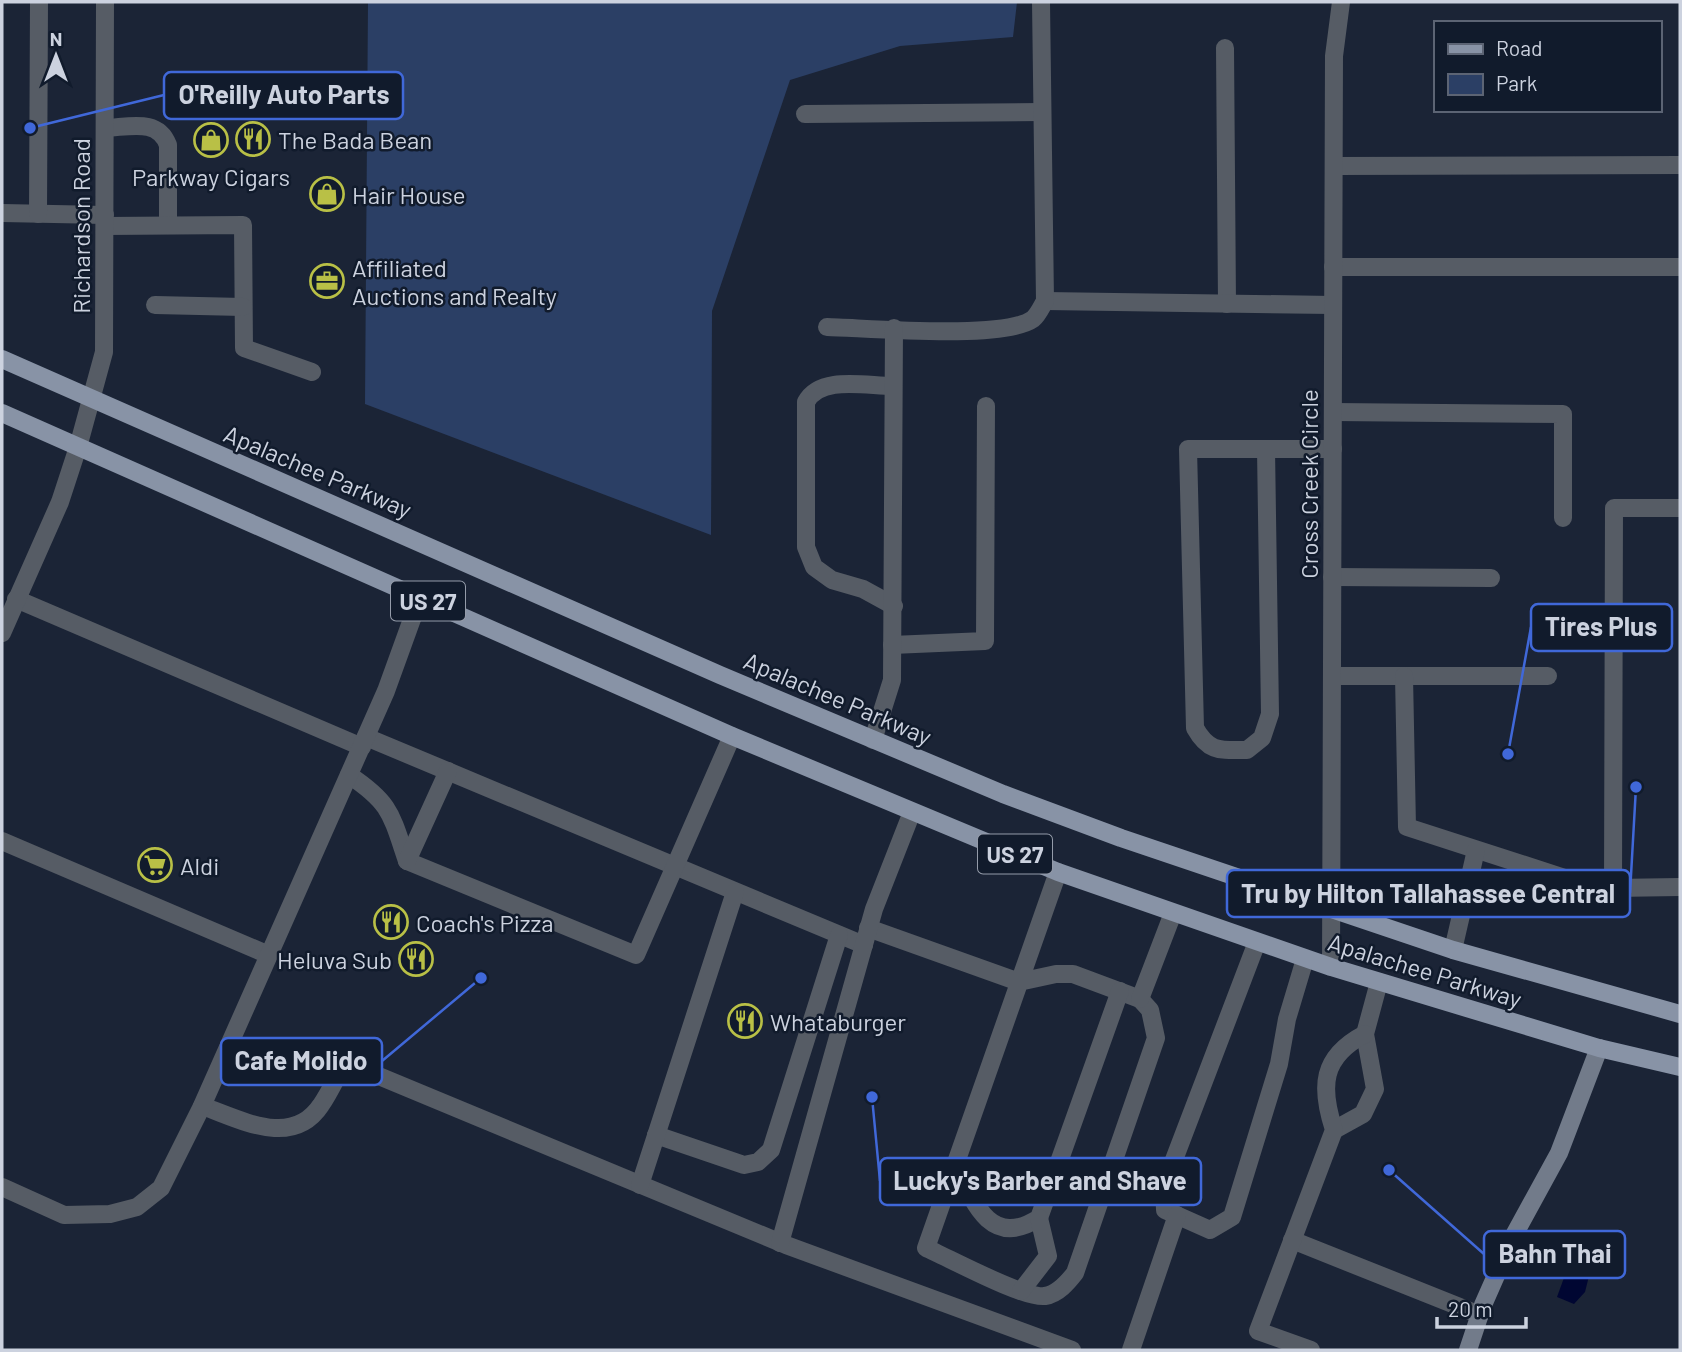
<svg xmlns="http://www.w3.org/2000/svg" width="1682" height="1352" viewBox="0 0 1682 1352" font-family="Barlow,sans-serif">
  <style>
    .green { fill: #2b3f65 }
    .water { fill: #000632 }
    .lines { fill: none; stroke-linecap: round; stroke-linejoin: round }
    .lane { stroke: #565c65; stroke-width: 18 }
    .street { stroke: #565c65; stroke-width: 18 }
    .secondary { stroke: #727b8a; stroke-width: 18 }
    .primary { stroke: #8893a6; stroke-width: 18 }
    .labels { text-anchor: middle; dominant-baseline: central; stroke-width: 5; stroke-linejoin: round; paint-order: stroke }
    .shield { fill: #111b2c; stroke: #949ba9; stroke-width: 2 }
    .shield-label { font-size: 23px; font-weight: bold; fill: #ccd2df }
    .poi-label { font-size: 24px; fill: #ccd2df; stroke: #111b2c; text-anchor: start }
    .street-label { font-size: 24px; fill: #ccd2df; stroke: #111b2c }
    .leader { fill: none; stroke: #4068d9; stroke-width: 2.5 }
    .callout-dot { fill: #4068d9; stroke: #111b2c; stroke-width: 2.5 }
    .callout { fill: #111b2c; stroke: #4068d9; stroke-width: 2.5 }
    .callout-label { font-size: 26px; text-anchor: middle; font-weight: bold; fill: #ccd2df }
  </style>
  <rect width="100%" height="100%" fill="#1b2436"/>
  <path class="green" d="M368,2h649l-4,35 -113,9 -110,34 -78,231 -1,224 -346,-131z"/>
  <path class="water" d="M1569,1264l21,8 -5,20 -11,12 -17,-7z"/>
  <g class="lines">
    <g class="lane">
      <path d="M1225,48l2,256"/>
      <path d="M805,114l237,-2"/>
      <path d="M105,128c25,-1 53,-10 63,17v80"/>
      <path d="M1334,166l346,-1"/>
      <path d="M2,213l103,2"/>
      <path d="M38,214l1,-212"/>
      <path d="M105,226l138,-1 1,123 68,24"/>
      <path d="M1333,267h347"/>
      <path d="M1045,301l288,4"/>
      <path d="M155,305l88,2"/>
      <path d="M827,327c41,1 177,13 206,-8 5,-4 9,-13 12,-18l-4,-299"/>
      <path d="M893,386c-27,0 -73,-11 -87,16v145l8,20 18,13 31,9 31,17"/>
      <path d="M1333,412l230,2v104"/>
      <path d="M1266,449l4,265 -8,24 -15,12c-26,0 -38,3 -52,-22l-7,-279h145"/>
      <path d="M1680,508h-66l-1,380 67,-1"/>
      <path d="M1332,577l159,1"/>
      <path d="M16,599l346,148"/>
      <path d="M2,633l58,-131 18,-55"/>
      <path d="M892,645l93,-4 1,-235"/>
      <path d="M1332,676h216"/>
      <path d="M1404,676l3,151 167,54"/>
      <path d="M366,737l498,208"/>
      <path d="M873,740l19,-60 2,-352"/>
      <path d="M349,775c42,28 42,39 58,86l229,94 96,-219"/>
      <path d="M2,841l267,114"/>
      <path d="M407,861l41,-90"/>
      <path d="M868,928l151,54 37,-8h17l67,25 10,11 6,28 -81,235c-7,9 -17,21 -30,23 -21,3 -96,-38 -119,-48l132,-376"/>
      <path d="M1257,942l-93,244 1,24 45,20 22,-13 47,-153 8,-45 18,-60"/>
      <path d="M1453,950l23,-100"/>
      <path d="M1140,999l33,-86"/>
      <path d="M202,1106c38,13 90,43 119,-1 9,-13 16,-29 24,-43l441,183 286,105"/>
      <path d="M1334,1130l29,-16 12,-25 -10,-55 14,-52"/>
      <path d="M656,1135l88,30 14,-3 13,-12 68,-215"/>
      <path d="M956,1164c17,38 34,85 83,54l81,-227"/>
      <path d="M640,1185l95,-293"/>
      <path d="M2,1187l62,28 46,-1 27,-7 24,-19 41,-82 184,-415 34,-94"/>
      <path d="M1292,1240l188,75"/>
      <path d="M780,1243l94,-334 38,-97"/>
      <path d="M1021,1291l27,-35 -9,-38"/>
      <path d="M1131,1350l46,-135"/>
      <path d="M1311,1350l-53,-19 76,-201c-14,-43 -13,-73 31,-96"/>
    </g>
    <g class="street">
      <path d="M78,447l26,-95 1,-350"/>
      <path d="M1331,967l3,-911 7,-54"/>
    </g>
    <path class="secondary" d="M1468,1350l15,-45 30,-68 46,-84 40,-105"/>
    <g class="primary">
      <path d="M2,359l718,316 283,119 118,44 332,112 227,64"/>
      <path d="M2,413l730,323 326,136 273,95 268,81 81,19"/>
    </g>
  </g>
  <defs>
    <g id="restaurant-ring" transform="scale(1.75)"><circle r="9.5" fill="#111b2c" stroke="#b9c046" stroke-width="1.5"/><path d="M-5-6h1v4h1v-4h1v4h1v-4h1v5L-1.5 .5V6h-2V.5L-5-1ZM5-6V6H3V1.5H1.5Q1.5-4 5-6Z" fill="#b9c046"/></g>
    <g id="shop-ring" transform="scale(1.75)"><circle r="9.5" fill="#111b2c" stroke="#b9c046" stroke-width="1.5"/><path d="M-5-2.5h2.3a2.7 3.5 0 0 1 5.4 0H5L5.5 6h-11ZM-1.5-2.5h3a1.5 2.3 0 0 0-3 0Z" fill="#b9c046"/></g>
    <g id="office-ring" transform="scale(1.75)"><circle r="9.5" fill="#111b2c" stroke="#b9c046" stroke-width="1.5"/><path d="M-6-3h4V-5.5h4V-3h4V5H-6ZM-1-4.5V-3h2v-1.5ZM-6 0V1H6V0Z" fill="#b9c046"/></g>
    <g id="supermarket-ring" transform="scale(1.75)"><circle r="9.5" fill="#111b2c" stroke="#b9c046" stroke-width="1.5"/><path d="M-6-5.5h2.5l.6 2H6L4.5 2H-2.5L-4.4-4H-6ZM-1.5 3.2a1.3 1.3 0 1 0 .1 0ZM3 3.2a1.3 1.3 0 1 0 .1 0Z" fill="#b9c046"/></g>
  </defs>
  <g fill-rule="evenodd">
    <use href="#restaurant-ring" x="253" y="139"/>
    <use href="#shop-ring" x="211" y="140"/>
    <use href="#shop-ring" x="327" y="194"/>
    <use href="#office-ring" x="327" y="281"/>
    <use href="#supermarket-ring" x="155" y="865"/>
    <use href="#restaurant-ring" x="391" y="922"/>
    <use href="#restaurant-ring" x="416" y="959"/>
    <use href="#restaurant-ring" x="745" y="1021"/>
  </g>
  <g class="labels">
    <g class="shield">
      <rect x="391" y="581.5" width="74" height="39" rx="5"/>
      <rect x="978" y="834.5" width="74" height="39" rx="5"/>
    </g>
    <g class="shield-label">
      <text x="428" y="601">US 27</text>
      <text x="1015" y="854">US 27</text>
    </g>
    <g class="poi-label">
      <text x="278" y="139">The Bada Bean</text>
      <text x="211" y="176" text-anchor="middle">Parkway Cigars</text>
      <text x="352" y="194">Hair House</text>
      <text x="352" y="267">Affiliated<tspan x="352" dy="28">Auctions and Realty</tspan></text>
      <text x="180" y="865">Aldi</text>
      <text x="416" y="922">Coach's Pizza</text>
      <text x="392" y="959" text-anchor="end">Heluva Sub</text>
      <text x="770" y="1021">Whataburger</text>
    </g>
    <g class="street-label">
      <text transform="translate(80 226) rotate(-90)">Richardson Road</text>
      <text transform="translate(318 471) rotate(23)">Apalachee Parkway</text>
      <text transform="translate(1308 484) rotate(-90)">Cross Creek Circle</text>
      <text transform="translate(838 698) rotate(23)">Apalachee Parkway</text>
      <text transform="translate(1425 970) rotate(17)">Apalachee Parkway</text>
    </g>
  </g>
  <path class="leader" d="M30 128L164 95M1508 754L1531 627M1636 787L1630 893M481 978L382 1061M872 1097L880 1181M1389 1170L1484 1254"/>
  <g class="callout-dot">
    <circle cx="30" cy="128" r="7"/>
    <circle cx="1508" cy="754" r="7"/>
    <circle cx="1636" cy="787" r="7"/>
    <circle cx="481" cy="978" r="7"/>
    <circle cx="872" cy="1097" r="7"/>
    <circle cx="1389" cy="1170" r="7"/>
  </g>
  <g class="callout">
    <rect x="164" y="72" width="239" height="47" rx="7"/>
    <rect x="1531" y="604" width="141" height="47" rx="7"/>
    <rect x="1227" y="870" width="403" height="47" rx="7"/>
    <rect x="221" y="1038" width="161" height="47" rx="7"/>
    <rect x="880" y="1158" width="321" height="47" rx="7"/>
    <rect x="1484" y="1231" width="141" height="47" rx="7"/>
  </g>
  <g class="callout-label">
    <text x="284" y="104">O'Reilly Auto Parts</text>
    <text x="1601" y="636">Tires Plus</text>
    <text x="1428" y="903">Tru by Hilton Tallahassee Central</text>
    <text x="301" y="1070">Cafe Molido</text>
    <text x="1040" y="1190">Lucky's Barber and Shave</text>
    <text x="1555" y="1263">Bahn Thai</text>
  </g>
  <rect width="1682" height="1352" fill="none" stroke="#ccd2df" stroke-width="7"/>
  <rect x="1434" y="21" width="228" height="91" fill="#111b2c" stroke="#5c6474" stroke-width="2"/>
  <rect x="1448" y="44" width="35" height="10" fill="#8893a6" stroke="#5c6474" stroke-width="2"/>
  <text x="1496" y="56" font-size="21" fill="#ccd2df">Road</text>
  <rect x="1448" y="74" width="35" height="21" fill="#2b3f65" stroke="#5c6474" stroke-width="2"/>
  <text x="1496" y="91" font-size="21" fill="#ccd2df">Park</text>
  <g transform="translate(56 56)" stroke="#111b2c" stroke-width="5" paint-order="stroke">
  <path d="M0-5L12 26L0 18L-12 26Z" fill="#ccd2df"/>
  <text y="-10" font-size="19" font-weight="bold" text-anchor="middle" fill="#ccd2df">N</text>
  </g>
  <path d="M1437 1317v10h89v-10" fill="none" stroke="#ccd2df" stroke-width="3.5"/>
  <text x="1448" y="1317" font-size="21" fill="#ccd2df" stroke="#111b2c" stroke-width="5" paint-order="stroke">20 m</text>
</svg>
